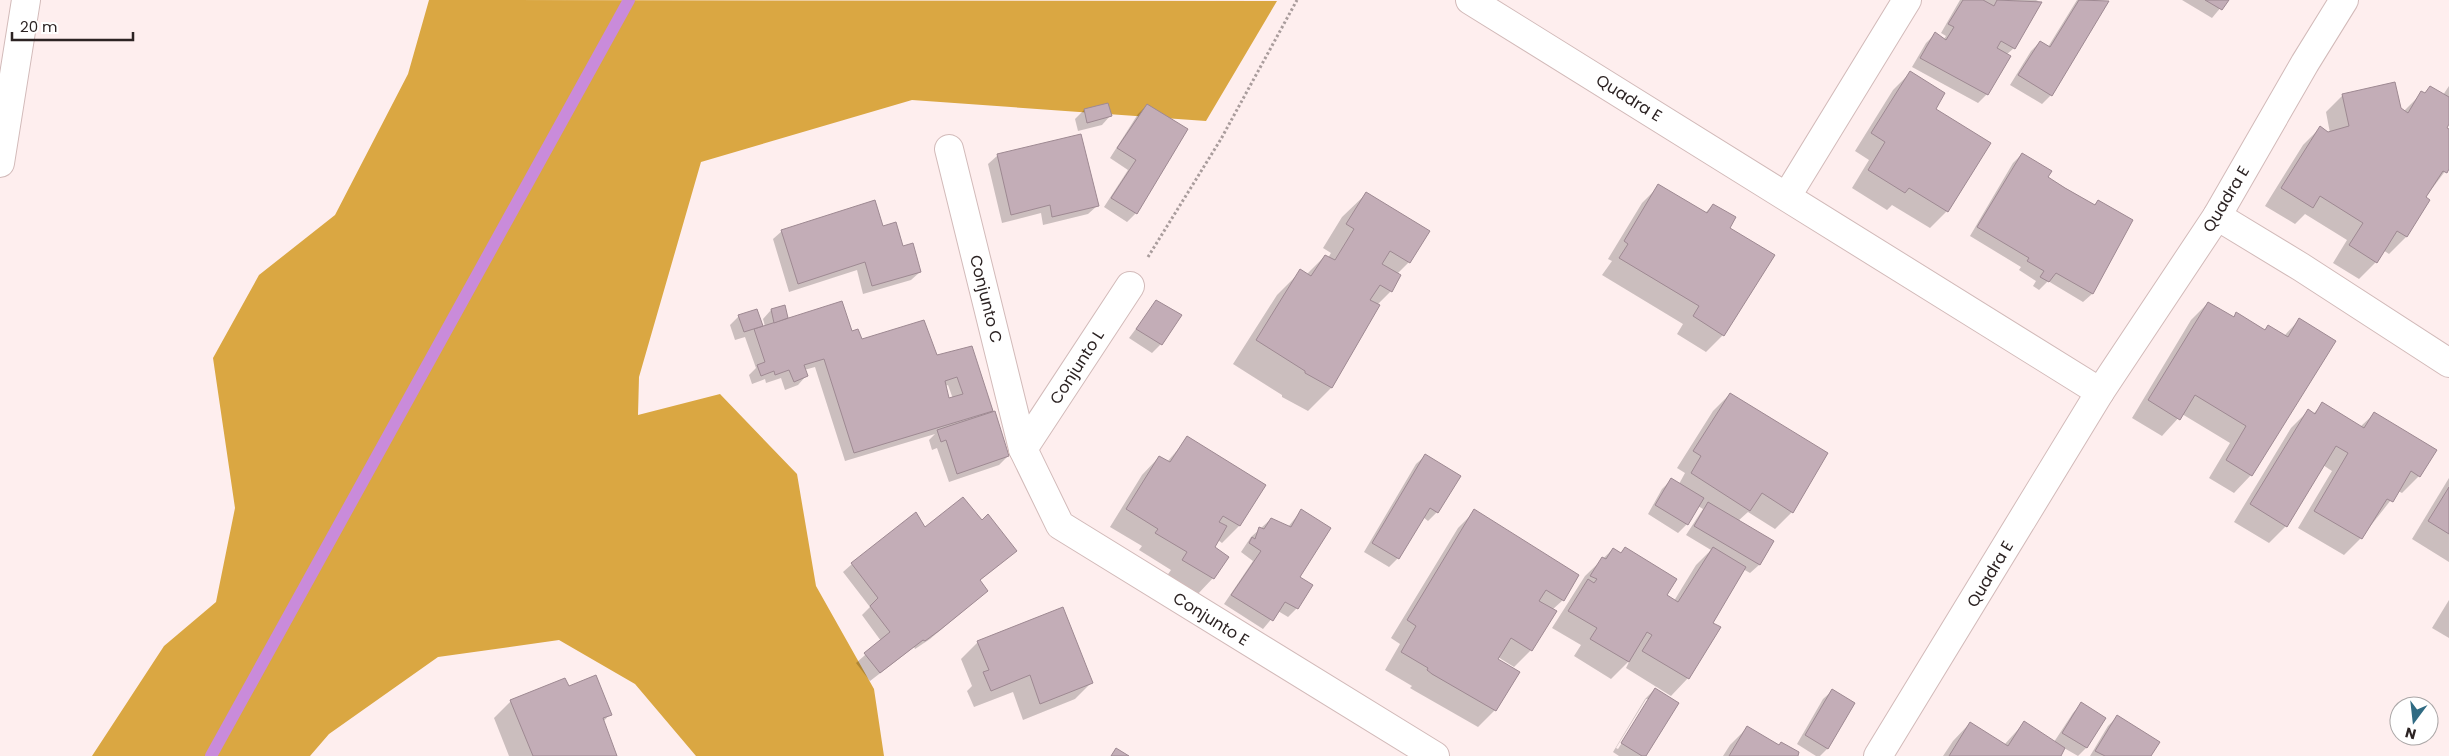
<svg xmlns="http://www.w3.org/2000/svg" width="2449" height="756" viewBox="0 0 2449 756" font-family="Poppins,sans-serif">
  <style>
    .forest { fill: #daa742 }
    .shadow { fill: #0003; fill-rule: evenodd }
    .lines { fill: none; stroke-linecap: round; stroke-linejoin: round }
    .stream { stroke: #c98bda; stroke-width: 12 }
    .building { fill: #c3adb7; stroke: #9e8992; fill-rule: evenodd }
    .minor-casing { stroke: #d2bab9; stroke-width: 30 }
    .tertiary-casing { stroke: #d2bab9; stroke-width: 30 }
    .path { stroke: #a99c9c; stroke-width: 3; stroke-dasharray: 2.5 2.5; stroke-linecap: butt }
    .minor { stroke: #fff; stroke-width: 28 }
    .tertiary { stroke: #fff; stroke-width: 28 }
    .labels { text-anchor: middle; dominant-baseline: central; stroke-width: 4; stroke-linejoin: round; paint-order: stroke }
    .street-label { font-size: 16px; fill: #2c2323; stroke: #fff }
  </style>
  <rect width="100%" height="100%" fill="#feeeee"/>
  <path class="forest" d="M429,0l848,1 -71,120 -294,-21 -211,62 -62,215 -1,38 82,-21 77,80 19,112 58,103 10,67h-188l-61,-72 -76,-44 -121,17 -109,77 -19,22h-218l72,-110 52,-44 19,-94 -22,-150 46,-83 76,-60 73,-141z"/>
  <g class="shadow">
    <path d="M1960,0h76l4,2 -26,46 -8,7 -19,39 -9,9 -66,-36 14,-24 9,-9 9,5 2,-3 -5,-3z"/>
    <path d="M2077,0l30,1 -56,94 -9,9 -32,-19 21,-34 9,-9 8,5z"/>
    <path d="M2182,0h45l-15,18z"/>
    <path d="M1910,73l24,36 13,102 -17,17 -38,-23 -5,5 -35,-22 17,-28 -14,-9 38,-61z"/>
    <path d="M2449,86v35l-4,7 4,3v35l-24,32 3,2 -22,37 -17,17 -6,-4 -7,12 -17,17 -26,-16 14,-23 -42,-26 -10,10 -30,-18 38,-61 17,-17 10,5 -4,-21 17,-17 60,17 19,-19 2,1 6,-7 13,8z"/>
    <path d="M1107,105l3,11 -8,9 -24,6 -3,-12 9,-9z"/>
    <path d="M1147,105l40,25 -51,83 -9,9 -23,-15 24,-37 -18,-12 28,-44z"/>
    <path d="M1080,135l17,71 -9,8 -45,11 -2,-12 -39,10 -14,-59 9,-8z"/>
    <path d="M2022,154l25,23 47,28 4,-4 33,20 -39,73 -9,8 -35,-21 -9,9 -6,-4 3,-5 -17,-11 2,-3 -51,-31 43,-73z"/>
    <path d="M1659,186l46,27 8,-8 15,23 -5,107 -17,17 -29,-18 6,-10 -81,-49 10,-14 -4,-2 34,-56z"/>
    <path d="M1366,194l43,68 -12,12 -6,17 -14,14 -46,83 -23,23 -26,-14v-2l-49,-31 44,-69 24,-24 5,4 19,-19 3,2 3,-5 -8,-5 19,-31z"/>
    <path d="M882,228l20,20 18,24 -9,8 -48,14 -6,-24 -68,22 -16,-53 9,-8z"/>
    <path d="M1156,302l5,42 -9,9 -23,-15z"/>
    <path d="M2208,303l24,15 4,-4 28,17 4,-5 16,10 15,-16 -48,155 -17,18 -25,-15 21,-35 -48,-29 -20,22 -30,-18 59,-98z"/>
    <path d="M784,306l3,14 64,13 10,8 75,15 35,-9 37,109 -9,9 -50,17 -12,-34 -5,2 -3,-10 6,-6 -90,27 -30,-94 -11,3 2,6 -8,9 -13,5 -4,-12 -15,5 -1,-4 -13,5 -3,-9 7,-7 -11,-31 -10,3 -5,-15 9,-9 18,-6 7,21 2,-1 -3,-11 8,-9zM948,385l5,14 -4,1 -4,-14z"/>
    <path d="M1730,394l62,118 -17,17 -27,-17 -10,9 34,21 -13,23 -9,8 -7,-4 -31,54 7,4 -31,51 -17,18 -45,-28 4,-8 -19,19 -37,-23 7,-11 -29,-17 33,-52 28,-27 61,52 22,-36 15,-15 -25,-15 17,-26 -5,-3 -11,18 -9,9 -30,-19 14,-25 9,-9 8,4 6,-11 -8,-5 36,-57z"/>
    <path d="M2323,404l37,23 15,-14 44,63 -17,17 -4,-2 -37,47 -17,17 -46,-27 34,-57 -9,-6 -37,61 -17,17 -35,-21 57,-94 17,-17 5,3z"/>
    <path d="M1188,438l77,47 -26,41 -17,17 -4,-3 -5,8v30l-17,18 -30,-19 5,-7 -32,-20 3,-4 -32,-19 32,-52 17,-18 8,5z"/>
    <path d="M1425,456l12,56 -9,9 -5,-4 -25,41 -9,9 -25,-15 52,-88z"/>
    <path d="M2449,478v84l-37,-23z"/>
    <path d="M1301,511l-3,67 14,7 -15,23 -9,9 -10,-6 -15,18 -39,-25 29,-43 -12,-9 10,-15 20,-18 17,8z"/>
    <path d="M1475,511l88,89 -11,10 -21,40 -17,17 -16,-10 -3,53 -17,17 -63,-36 -5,-3 2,-2 -27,-16 15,-26 -9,-6 67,-110z"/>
    <path d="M981,521l34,30 -36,30 -2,18 -47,40 -15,10 -1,-2 -44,34 -14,-18 25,-22 -19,-26 8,-8 -27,-35 9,-8 73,-35z"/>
    <path d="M2449,600v38l-17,-10z"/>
    <path d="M978,642l114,40 -17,17 -52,21 -10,-28 -39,15 -7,-16 5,-5 -11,-27z"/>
    <path d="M568,688l42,26 -7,8 12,34h-106l-15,-38 17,-17z"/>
    <path d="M1654,690l-9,66h-26l-6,-4 32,-53zM1646,699h3l-31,50 -2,-1z"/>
    <path d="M1832,691l22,12 -27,46 -7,7h-4l-19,-12 26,-45z"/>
    <path d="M2081,704l23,14 -18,30 -8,8 -14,-8 -5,8h-116l10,-15 17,-18 34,22 20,-22 30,19 19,-29z"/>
    <path d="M2117,717l33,39h-60l18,-30z"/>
    <path d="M1747,728l31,18 17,10h-72l7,-11z"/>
  </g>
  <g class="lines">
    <path class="stream" d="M211,756l418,-756"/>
  </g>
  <g class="building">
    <path d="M1963,0h20l11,6 3,-6 45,2 -27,47 -14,-8 -4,7 14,8 -23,39 -68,-37 15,-26 11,8 8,-13 -6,-3z"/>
    <path d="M2079,0l30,1 -57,95 -34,-21 22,-34 10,6z"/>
    <path d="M2205,0h24l-7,10z"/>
    <path d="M1910,71l35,22 -9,16 55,34 -43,69 -39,-24 -4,5 -37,-23 17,-28 -14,-9z"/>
    <path d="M2395,82l6,26 7,5 13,-22 4,2 5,-7 19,11v27l-2,4 2,1v40l-2,4 -4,-2 -17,26 4,3 -23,37 -10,-6 -20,32 -28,-18 14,-22 -43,-27 -7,12 -32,-20 39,-62 8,6 21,-6 -7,-32z"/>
    <path d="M1108,103l4,13 -25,7 -3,-14z"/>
    <path d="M1147,104l41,25 -51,85 -26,-16 25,-38 -19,-12z"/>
    <path d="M1081,134l18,72 -47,11 -2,-12 -39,10 -14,-61z"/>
    <path d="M2022,153l30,18 -4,6 17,11 30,17 3,-5 35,20 -40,74 -37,-21 -7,9 -9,-5 4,-6 -17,-10 2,-3 -52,-31z"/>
    <path d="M1658,184l49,29 6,-9 23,13 -6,11 45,27 -51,81 -31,-20 6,-10 -80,-48 9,-14 -4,-3z"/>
    <path d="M1366,192l64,39 -20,32 -20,-12 -8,13 19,11 -9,17 -12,-7 -10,15 10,5 -48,83 -27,-15v-2l-49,-31 44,-71 11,7 14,-21 10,5 19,-31 -8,-5z"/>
    <path d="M875,200l8,26 13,-4 7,24 10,-3 8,29 -49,14 -7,-24 -67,22 -17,-54z"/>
    <path d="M1156,300l26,15 -20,30 -26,-16z"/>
    <path d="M842,301l10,30 6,-2 4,10 62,-19 13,35 35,-9 21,65 -139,42 -30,-94 -20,6 4,11 -14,6 -5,-12 -14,5 -1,-4 -13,5 -4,-11 8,-3 -11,-33zM957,377l6,17 -14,4 -4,-17z"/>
    <path d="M2208,302l26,15 2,-5 29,18 3,-5 20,12 11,-19 37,23 -84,135 -26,-16 20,-34 -51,-31 -15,25 -32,-20z"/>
    <path d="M785,305l3,13 -14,5 -3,-14z"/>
    <path d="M757,309l6,17 -19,6 -6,-17z"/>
    <path d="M1730,393l98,60 -35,60 -31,-20 -12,18 -59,-38 10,-17 -8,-5z"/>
    <path d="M2322,402l42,26 10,-16 63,38 -17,27 -9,-6 -18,31 -6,-3 -25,40 -48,-28 34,-58 -12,-7 -49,81 -37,-23 58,-95 7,5z"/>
    <path d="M995,411l14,45 -52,18 -11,-34 -5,2 -4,-12z"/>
    <path d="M1187,436l79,49 -26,41 -17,-10 -4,6 8,4 -12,21 14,10 -15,22 -32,-19 5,-8 -32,-19 3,-4 -32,-20 33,-53 11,6z"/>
    <path d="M1425,454l36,22 -23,37 -8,-5 -31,51 -27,-16z"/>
    <path d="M1671,478l33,20 -16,27 -33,-20z"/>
    <path d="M2449,487v47l-21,-13z"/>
    <path d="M963,497l19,23 6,-6 29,37 -37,29 8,11 -48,39 -15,11 -2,-1 -43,33 -16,-20 26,-21 -20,-26 8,-8 -27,-35 65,-51 9,15z"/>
    <path d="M1708,502l66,39 -14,24 -66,-39z"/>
    <path d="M1301,509l30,19 -31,49 13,8 -15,24 -13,-7 -12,19 -42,-26 30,-44 -12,-8 3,-6 3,2 4,-12 5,2 7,-11 20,9z"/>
    <path d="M1474,509l105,66 -15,26 -18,-11 -7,11 18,10 -25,40 -21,-13 -13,21 22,13 -24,39 -64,-37 -5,-4 1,-2 -27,-16 15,-26 -9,-6z"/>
    <path d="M1625,547l52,32 -10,16 11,7 35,-55 33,20 -33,56 8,4 -32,52 -47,-28 10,-16 -5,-3 -18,30 -39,-23 7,-11 -29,-17 20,-32 6,4 3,-4 -7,-3 12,-19 4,2 7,-11 8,5z"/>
    <path d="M1063,607l30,76 -53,21 -10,-29 -39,16 -8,-19 6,-2 -12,-29z"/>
    <path d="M596,675l16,40 -9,3 14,38h-84l-23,-56 55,-22 4,8z"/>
    <path d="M1655,688l24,15 -33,53h-4l-21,-13z"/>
    <path d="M1832,689l23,14 -27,46 -23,-14z"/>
    <path d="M2081,702l25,16 -19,30 -25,-15z"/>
    <path d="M2117,715l43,27 -9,14h-46l-10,-5z"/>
    <path d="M2024,721l41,27 -4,8h-112l21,-34 38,24z"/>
    <path d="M1747,726l32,19 2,-3 18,10 -1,4h-69z"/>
    <path d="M1116,748l13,8h-18z"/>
  </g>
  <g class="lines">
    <g class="minor-casing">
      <g id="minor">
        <path d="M1470,0l630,392"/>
        <path d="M949,149l74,300 37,76 375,231"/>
        <path d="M1787,196l120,-196"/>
        <path d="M2217,216l84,51 148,96"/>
        <path d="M1023,449l107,-163"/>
        <path d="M1878,756l222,-364 117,-176 88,-153 39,-63"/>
      </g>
    </g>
    <g class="tertiary-casing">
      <path id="tertiary" d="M0,163l26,-163"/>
    </g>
    <path class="path" d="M1148,257l73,-118 76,-139"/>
    <use href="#minor" class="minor"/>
    <use href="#tertiary" class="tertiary"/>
  </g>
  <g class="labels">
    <g class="street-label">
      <text transform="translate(1629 98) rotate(32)">Quadra E</text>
      <text transform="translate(2226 199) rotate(-59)">Quadra E</text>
      <text transform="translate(986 299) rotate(76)">Conjunto C</text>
      <text transform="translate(1077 367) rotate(-57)">Conjunto L</text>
      <text transform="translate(1990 574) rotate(-59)">Quadra E</text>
      <text transform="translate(1211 619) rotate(32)">Conjunto E</text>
    </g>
  </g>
  <g transform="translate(2414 721) rotate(195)"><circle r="24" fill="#ffffff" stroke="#aba7a7"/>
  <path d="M0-4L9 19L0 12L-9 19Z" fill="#306b83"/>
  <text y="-8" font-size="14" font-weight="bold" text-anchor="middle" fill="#2c2323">N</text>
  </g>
  <path d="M12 32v8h121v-8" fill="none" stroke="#2c2323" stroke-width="2.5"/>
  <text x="20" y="32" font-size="15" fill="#2c2323" stroke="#ffffff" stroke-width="4" paint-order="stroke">20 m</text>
</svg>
